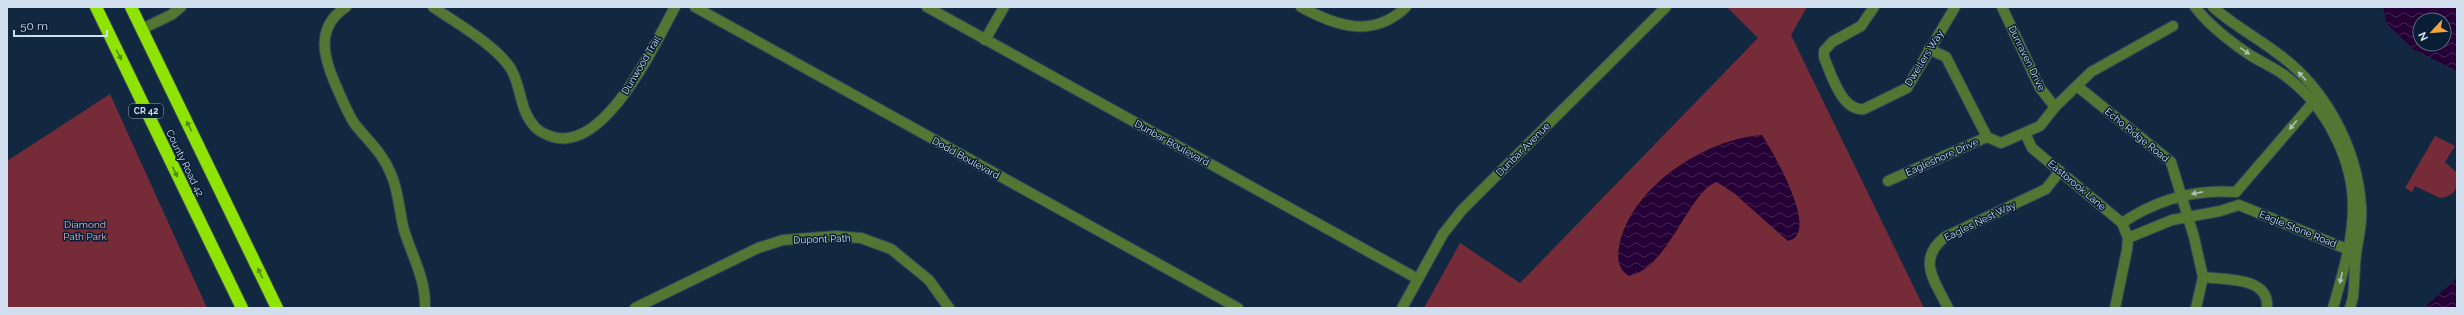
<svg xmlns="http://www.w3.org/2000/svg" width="2464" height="315" viewBox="0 0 2464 315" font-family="Raleway,sans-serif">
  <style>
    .green { fill: #762b39 }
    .water { fill: url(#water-waves); fill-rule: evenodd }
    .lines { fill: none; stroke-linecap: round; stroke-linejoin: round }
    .minor-casing { stroke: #30455c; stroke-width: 12 }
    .highway-casing { stroke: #30455c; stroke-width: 14 }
    .minor { stroke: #537633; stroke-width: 10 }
    .highway { stroke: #8ee300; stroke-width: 12 }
    .oneway { fill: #aabfb6 }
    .oneway2 { fill: #528a18 }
    .labels { text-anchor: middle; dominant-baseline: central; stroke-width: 3; stroke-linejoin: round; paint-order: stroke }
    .shield { fill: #081e35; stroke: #94a4b6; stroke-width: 1 }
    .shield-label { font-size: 9px; font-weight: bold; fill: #d0deee }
    .street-label { font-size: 10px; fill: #d0deee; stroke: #081e35 }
    .park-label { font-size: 10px; fill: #f1aeb6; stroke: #081e35 }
  </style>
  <defs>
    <pattern id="water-waves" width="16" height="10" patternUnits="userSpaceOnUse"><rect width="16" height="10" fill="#250036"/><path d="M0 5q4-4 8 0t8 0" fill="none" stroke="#442553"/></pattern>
  </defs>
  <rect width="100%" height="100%" fill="#112840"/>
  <g class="green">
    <path d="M1727,7h80l-16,28 133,273h-500l36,-65 60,40 238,-245z"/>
    <path d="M110,94l97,214h-200v-147z"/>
    <path d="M2435,136l20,10 -10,16 12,11c0,16 0,22 -17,25l-25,-12 -3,6 -7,-4z"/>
  </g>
  <g class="water">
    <path d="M2383,7h74v64l-44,-22 -26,-25zM2420,20h24v24h-24z"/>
    <path d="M1762,135c9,14 60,99 26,106l-53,-47 -18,-12c-27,7 -48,86 -88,94 -11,-7 -12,-18 -10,-29 11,-60 86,-108 143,-112z"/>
    <path d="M2457,278v30h-33z"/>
  </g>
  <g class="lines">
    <g class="minor-casing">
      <g id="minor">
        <path d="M346,7c-32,21 -22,52 -9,81 5,11 10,24 17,35 13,17 29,30 37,51 8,18 8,37 13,56 8,26 22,49 21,78"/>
        <path d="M433,7c23,16 63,38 78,62 11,19 8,41 24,58 4,5 12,8 18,10 53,15 102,-94 122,-130"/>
        <path d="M695,7l543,301"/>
        <path d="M927,7l491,272"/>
        <path d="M1301,7c35,19 72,32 105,0"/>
        <path d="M1874,7l-13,19 -29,16 -8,9v6c7,17 18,55 40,52l43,-21 48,-81"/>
        <path d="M2002,7l38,81 15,19"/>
        <path d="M2195,7c14,18 33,33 52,46 13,9 29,15 41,25 38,29 65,81 65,129 0,34 -11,69 -20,101"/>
        <path d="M2213,7c20,18 43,30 64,46 48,34 80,94 84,153 1,11 -1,25 -3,36 -4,18 -3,37 -5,55l-3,11"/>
        <path d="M142,29l29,-14 10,-8"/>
        <path d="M985,40l19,-33"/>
        <path d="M1929,49l17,8 41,80"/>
        <path d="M2077,86l94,76 23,75 9,40c21,3 67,-1 64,31"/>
        <path d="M2025,133l7,15 90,75 6,15 -1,12 -12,58"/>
        <path d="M1888,181l99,-44 14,6 39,-17 15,-19 36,-35 82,-46"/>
        <path d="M2236,192l80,-93"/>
        <path d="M2122,223c34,-23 73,-34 114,-31"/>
        <path d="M2128,238l44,-18 48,-9 19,-6 115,47"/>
        <path d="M635,308l123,-60 25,-8 53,-4 25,2 30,11 38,31 20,28"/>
        <path d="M1402,308l41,-74 19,-24 204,-203"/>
        <path d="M1948,308c-13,-27 -32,-48 -3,-71l101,-48 14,-18"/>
        <path d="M2196,308l7,-31"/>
      </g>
    </g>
    <g class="highway-casing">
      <g id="highway">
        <path d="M96,7l146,301"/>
        <path d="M131,7l146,301"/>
      </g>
    </g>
    <use href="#minor" class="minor"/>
    <use href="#highway" class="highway"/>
  </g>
  <defs><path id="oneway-solid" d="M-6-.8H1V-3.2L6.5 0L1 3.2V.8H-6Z"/></defs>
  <g class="oneway">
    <use href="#oneway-solid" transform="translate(2245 51) rotate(35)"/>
    <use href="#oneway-solid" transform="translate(2302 76) rotate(-133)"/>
    <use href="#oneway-solid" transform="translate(2293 125) rotate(130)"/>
    <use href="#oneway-solid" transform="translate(2197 193) rotate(169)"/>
    <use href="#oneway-solid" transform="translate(2341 278) rotate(103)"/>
  </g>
  <g class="oneway2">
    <use href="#oneway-solid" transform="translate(119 55) rotate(64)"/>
    <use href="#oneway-solid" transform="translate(189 126) rotate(-116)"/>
    <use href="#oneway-solid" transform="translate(175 172) rotate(64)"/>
    <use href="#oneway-solid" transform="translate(260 273) rotate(-116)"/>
  </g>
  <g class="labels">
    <rect class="shield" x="129" y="104" width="34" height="14" rx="3"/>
    <g class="shield-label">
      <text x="146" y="111">CR 42</text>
    </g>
    <g class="street-label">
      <text transform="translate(1924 58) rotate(-58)">Dwellers Way</text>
      <text transform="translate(2027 58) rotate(64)">Dunraven Drive</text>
      <text transform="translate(641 65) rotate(-59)">Dunwood Trail</text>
      <text transform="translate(2137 135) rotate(39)">Echo Ridge Road</text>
      <text transform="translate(1172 143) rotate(29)">Dunbar Boulevard</text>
      <text transform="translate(1523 149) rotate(-45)">Dunbar Avenue</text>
      <text transform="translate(1942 157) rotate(-24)">Eagleshore Drive</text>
      <text transform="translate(966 158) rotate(29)">Dodd Boulevard</text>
      <text transform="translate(185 163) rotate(64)">County Road 42</text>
      <text transform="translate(2077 185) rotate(40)">Eastbrook Lane</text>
      <text transform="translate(1980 221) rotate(-26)">Eagles Nest Way</text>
      <text transform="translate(2298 229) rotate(22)">Eagle Stone Road</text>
      <text transform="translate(822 239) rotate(-2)">Dupont Path</text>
    </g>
    <g class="park-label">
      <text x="85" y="224">Diamond<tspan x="85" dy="12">Path Park</tspan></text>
    </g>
  </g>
  <rect width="2464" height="315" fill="none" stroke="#d0deee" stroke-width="16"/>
  <g transform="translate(2432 32) rotate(244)"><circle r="19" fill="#081e35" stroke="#586b7f"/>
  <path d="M0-3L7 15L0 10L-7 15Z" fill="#f0a63e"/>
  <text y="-6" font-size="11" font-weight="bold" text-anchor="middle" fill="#d0deee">N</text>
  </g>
  <path d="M14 30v6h93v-6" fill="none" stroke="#d0deee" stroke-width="2"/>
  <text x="20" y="30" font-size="12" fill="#d0deee" stroke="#081e35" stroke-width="3" paint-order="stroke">50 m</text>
</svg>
